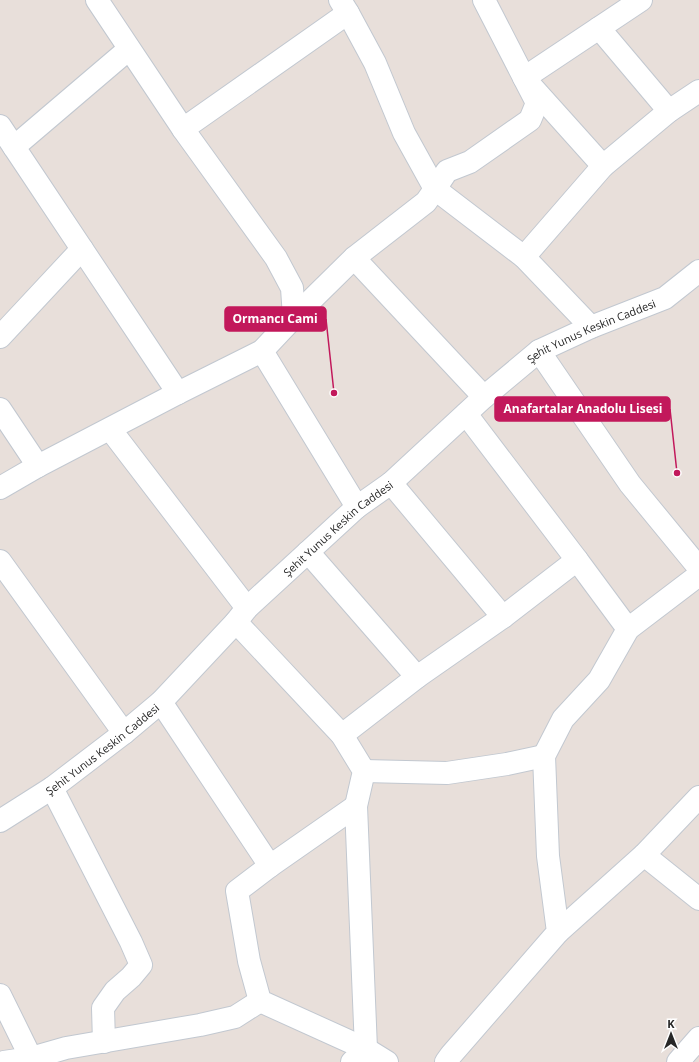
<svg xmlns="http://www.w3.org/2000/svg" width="699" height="1062" viewBox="0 0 699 1062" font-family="'Open Sans',sans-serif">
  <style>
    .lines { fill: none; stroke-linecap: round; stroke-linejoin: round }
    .street-casing { stroke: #c2c8d0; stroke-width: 24 }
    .secondary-casing { stroke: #c2c8d0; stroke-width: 24 }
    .street { stroke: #fff; stroke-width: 22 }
    .secondary { stroke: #fff; stroke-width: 22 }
    .labels { text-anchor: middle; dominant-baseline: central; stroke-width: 4; stroke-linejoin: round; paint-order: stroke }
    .street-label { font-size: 11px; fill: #272727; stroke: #fff }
    .leader { fill: none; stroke: #c2185b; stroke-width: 1.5 }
    .callout-dot { fill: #c2185b; stroke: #fff; stroke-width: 1.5 }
    .callout { fill: #c2185b; stroke: #c2185b; stroke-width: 1.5 }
    .callout-label { font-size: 12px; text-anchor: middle; font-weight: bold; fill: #fff }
  </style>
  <rect width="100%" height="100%" fill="#e8dfda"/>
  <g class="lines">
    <g class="street-casing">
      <g id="street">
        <path d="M484,0l53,103 -7,17 -60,42 -23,9 -12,18 89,68 67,70"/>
        <path d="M599,28l70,83"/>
        <path d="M0,126l178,267"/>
        <path d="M183,129l165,-116"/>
        <path d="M14,147l115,-98"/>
        <path d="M603,166l-79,-88 117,-78"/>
        <path d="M524,257l79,-91 66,-55 30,-20"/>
        <path d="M354,258l130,139"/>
        <path d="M294,317l60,-59 72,-56 9,-13 -31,-56 -29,-70 -27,-50 -8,-13"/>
        <path d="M0,337l82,-88"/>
        <path d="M262,351l95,156"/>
        <path d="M539,351l91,133 69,84"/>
        <path d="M0,409l38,57"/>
        <path d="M110,429l137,179"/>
        <path d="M391,483l112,134"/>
        <path d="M0,488l38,-22 140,-73 84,-42 32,-34 -2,-29 -16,-30 -93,-129 -86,-129"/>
        <path d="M308,552l109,125"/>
        <path d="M577,560l51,69"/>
        <path d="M0,561l124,172"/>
        <path d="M236,622l106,113 22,36 -8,35 10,243 -14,13"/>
        <path d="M161,702l109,164"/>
        <path d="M342,735l75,-58 86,-60 74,-57 -111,-146"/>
        <path d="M364,771l83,2 60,-9 37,-8"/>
        <path d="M52,788l79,154 10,23 -10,12 -16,14 -12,17 1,34"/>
        <path d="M699,797l-55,58 55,44"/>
        <path d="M356,806l-86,60 -33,25 12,70 11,40 106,48 21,13"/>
        <path d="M558,932l86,-77"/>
        <path d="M0,995l31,63"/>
        <path d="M4,1062l27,-4 35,-10 134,-23 35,-8 25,-16"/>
        <path d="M446,1062l5,-7 107,-123 -10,-76 -4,-100 19,-37 36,-39 29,-51 71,-54"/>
        <path d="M678,1062l21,-24"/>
      </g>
    </g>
    <g class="secondary-casing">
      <g id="secondary">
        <path id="s1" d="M0,821l52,-33 72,-55 37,-31 75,-80 11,-14 61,-56 49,-45 34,-24 93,-86 55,-46 52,-24 74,-29 34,-27"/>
      </g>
    </g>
    <use href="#street" class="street"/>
    <use href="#secondary" class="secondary"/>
  </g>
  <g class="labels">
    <g class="street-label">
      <text stroke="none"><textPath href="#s1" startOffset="773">Şehit Yunus Keskin Caddesi</textPath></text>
      <text stroke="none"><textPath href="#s1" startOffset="449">Şehit Yunus Keskin Caddesi</textPath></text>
      <text stroke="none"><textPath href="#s1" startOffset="125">Şehit Yunus Keskin Caddesi</textPath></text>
    </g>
  </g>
  <path class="leader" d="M334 393L326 319M677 473L670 409"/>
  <g class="callout-dot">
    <circle cx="334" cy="393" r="4"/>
    <circle cx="677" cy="473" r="4"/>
  </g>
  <g class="callout">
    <rect x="225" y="307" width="101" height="24" rx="4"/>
    <rect x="495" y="397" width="175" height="24" rx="4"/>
  </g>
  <g class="callout-label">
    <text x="275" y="323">Ormancı Cami</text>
    <text x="583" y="413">Anafartalar Anadolu Lisesi</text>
  </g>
  <g transform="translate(671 1034)" stroke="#ffffff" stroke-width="3" paint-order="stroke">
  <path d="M0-3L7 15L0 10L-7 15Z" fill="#272727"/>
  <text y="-6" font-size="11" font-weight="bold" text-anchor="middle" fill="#272727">K</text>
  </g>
</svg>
